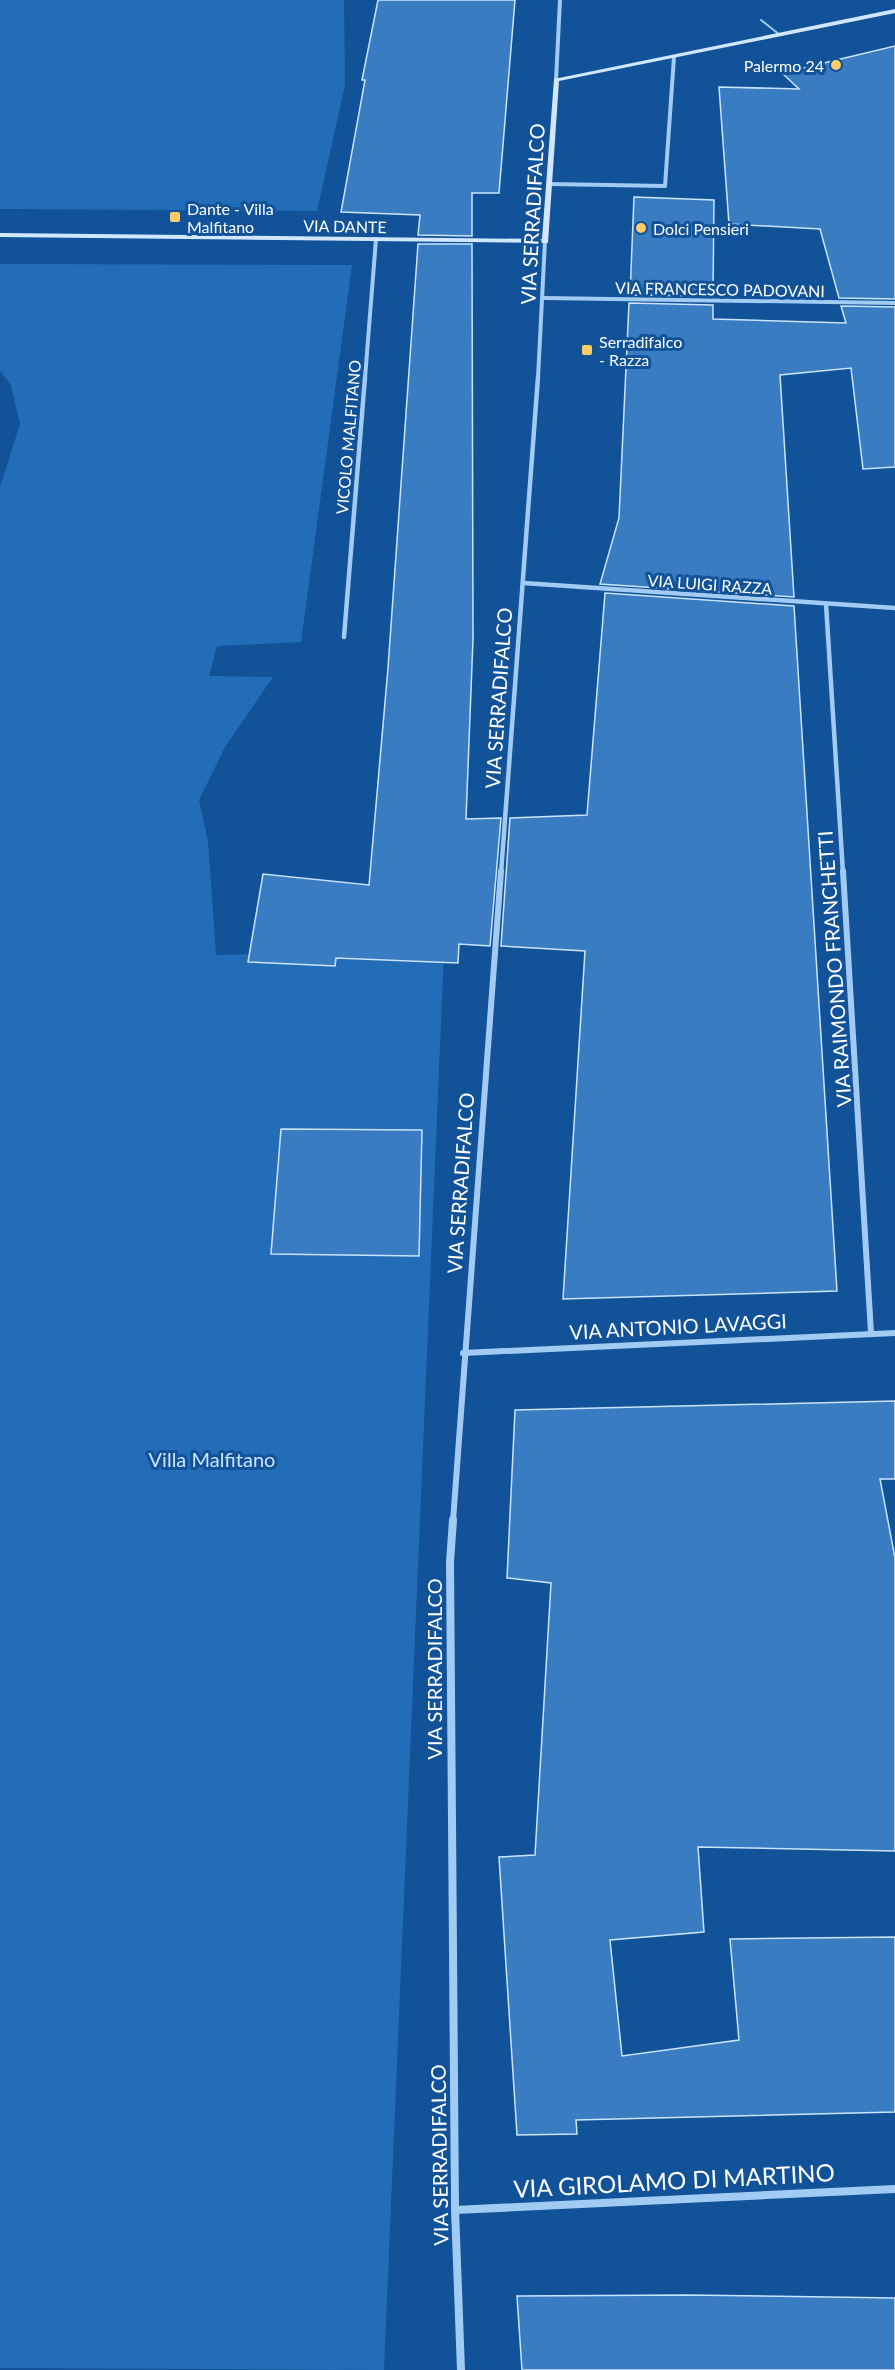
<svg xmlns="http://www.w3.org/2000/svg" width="895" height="2370" viewBox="0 0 895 2370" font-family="Lato,sans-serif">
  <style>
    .green { fill: #236db8; fill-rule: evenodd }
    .building { fill: #397cc1; stroke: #cbe4fe; stroke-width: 1.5 }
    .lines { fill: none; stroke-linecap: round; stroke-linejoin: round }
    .lane { stroke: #a2cbf4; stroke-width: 2 }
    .street-far3 { stroke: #a2cbf4; stroke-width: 4 }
    .street-far2 { stroke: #a2cbf4; stroke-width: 4.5 }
    .street-far1 { stroke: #a2cbf4; stroke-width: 6 }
    .street { stroke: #a2cbf4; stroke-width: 8 }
    .secondary { fill: #d2e7fd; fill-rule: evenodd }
    .poi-dot { fill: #ffcb65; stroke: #115299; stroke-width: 2 }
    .labels { text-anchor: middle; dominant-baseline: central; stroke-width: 6; stroke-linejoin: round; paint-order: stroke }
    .far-poi-label { font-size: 16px; fill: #fff; stroke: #115299; text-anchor: start }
    .far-street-label { font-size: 16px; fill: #fff; stroke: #115299 }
    .street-label { font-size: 20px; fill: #fff; stroke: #115299 }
    .park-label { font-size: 20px; fill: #cbe4fe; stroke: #115299 }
    .near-street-label { font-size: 24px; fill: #fff; stroke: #115299 }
  </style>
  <rect width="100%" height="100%" fill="#115299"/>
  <g class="green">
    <path d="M0,0h344l1,85 -28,126 -317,-2z"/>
    <path d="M0,264l352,1 -51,377 -84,4 -8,30 64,1 -48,70 -26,53 9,41 8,114 228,-4 -60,1419 -384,-2v-1881l20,-63 -9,-39 -11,-14zM281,1129l141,1 -3,126 -148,-2z"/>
  </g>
  <g class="building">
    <path d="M378,0h137l-16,193h-27v43l-54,-1 2,-20 -79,-3 24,-132h-3z"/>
    <path d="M895,46v253l-56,-1 -19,-69 -91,-5 -10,-137 80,2 -17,-16z"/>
    <path d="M634,197l80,3 -1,96 -83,-1z"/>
    <path d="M418,244h54l1,395 -7,180 35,-1 -11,128 -31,-2 -1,19 -122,-5 -1,8 -87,-4 15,-88 106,11 19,-217z"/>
    <path d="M629,303l84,2v14l133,4 -5,-17 54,1v160l-32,2 -12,-101 -71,7 14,222 -194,-13 19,-66z"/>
    <path d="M605,593l189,13 43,685 -274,8 22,-348 -84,-5 9,-128 77,-3z"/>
    <path d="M281,1129l141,1 -3,126 -148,-2z"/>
    <path d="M895,1401v78h-15l15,79v293l-197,-4 6,85 -94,8 12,116 117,-16 -9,-101 165,-2v175l-319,8 1,14 -60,1 -18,-278 36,-2 16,-272 -44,-5 8,-168z"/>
    <path d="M687,2295l208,3v72h-373l-5,-74z"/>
  </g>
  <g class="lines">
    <path class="lane" d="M761,20l19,15"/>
    <g class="street-far3">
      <path d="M556,80l4,-80"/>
      <path d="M550,184l115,2 9,-129"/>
      <path d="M544,298l351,5"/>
      <path d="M365,378l11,-139"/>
      <path d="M538,378l7,-137"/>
    </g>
    <g class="street-far2">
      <path d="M523,583l372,25"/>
      <path d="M826,604l17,269"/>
      <path d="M344,637l21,-260"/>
      <path d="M501,873l37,-496"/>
    </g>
    <g class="street-far1">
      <path d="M843,871l28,462"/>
      <path d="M463,1353l432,-20"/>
      <path d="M453,1521l48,-650"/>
    </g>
    <g class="street">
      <path d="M453,1520l-3,42 5,648 6,160"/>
      <path d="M455,2210l440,-21"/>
    </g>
    <path class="secondary" d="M895,9v4l-336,68 -11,162 -548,-6v-4l542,6 12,-160z"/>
  </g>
  <g class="poi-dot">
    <circle cx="836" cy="65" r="6"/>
    <rect x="169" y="211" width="12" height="12" rx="3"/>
    <circle cx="641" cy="228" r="6"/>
    <rect x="581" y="344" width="12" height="12" rx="3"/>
  </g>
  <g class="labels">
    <g class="far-poi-label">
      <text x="824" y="65" text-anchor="end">Palermo 24</text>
      <text x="187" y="208">Dante - Villa<tspan x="187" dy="18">Malfitano</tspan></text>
      <text x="653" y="228">Dolci Pensieri</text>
      <text x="599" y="341">Serradifalco<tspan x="599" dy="18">- Razza</tspan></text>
    </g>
    <g class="far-street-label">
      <text transform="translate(345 226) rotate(1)">VIA DANTE</text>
      <text transform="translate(720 289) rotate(1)">VIA FRANCESCO PADOVANI</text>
      <text transform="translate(348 437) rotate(-85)">VICOLO MALFITANO</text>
      <text transform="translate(710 584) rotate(4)">VIA LUIGI RAZZA</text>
    </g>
    <g class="street-label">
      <text transform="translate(532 214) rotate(-87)">VIA SERRADIFALCO</text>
      <text transform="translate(498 698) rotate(-86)">VIA SERRADIFALCO</text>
      <text transform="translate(834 969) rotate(-94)">VIA RAIMONDO FRANCHETTI</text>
      <text transform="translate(460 1183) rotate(-86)">VIA SERRADIFALCO</text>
      <text transform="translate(678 1326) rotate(-3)">VIA ANTONIO LAVAGGI</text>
      <text transform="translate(434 1669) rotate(-90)">VIA SERRADIFALCO</text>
      <text transform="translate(439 2155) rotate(-91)">VIA SERRADIFALCO</text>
    </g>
    <g class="park-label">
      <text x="212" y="1459">Villa Malfitano</text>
    </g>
    <g class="near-street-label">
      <text transform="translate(674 2180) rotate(-3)">VIA GIROLAMO DI MARTINO</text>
    </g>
  </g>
</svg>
